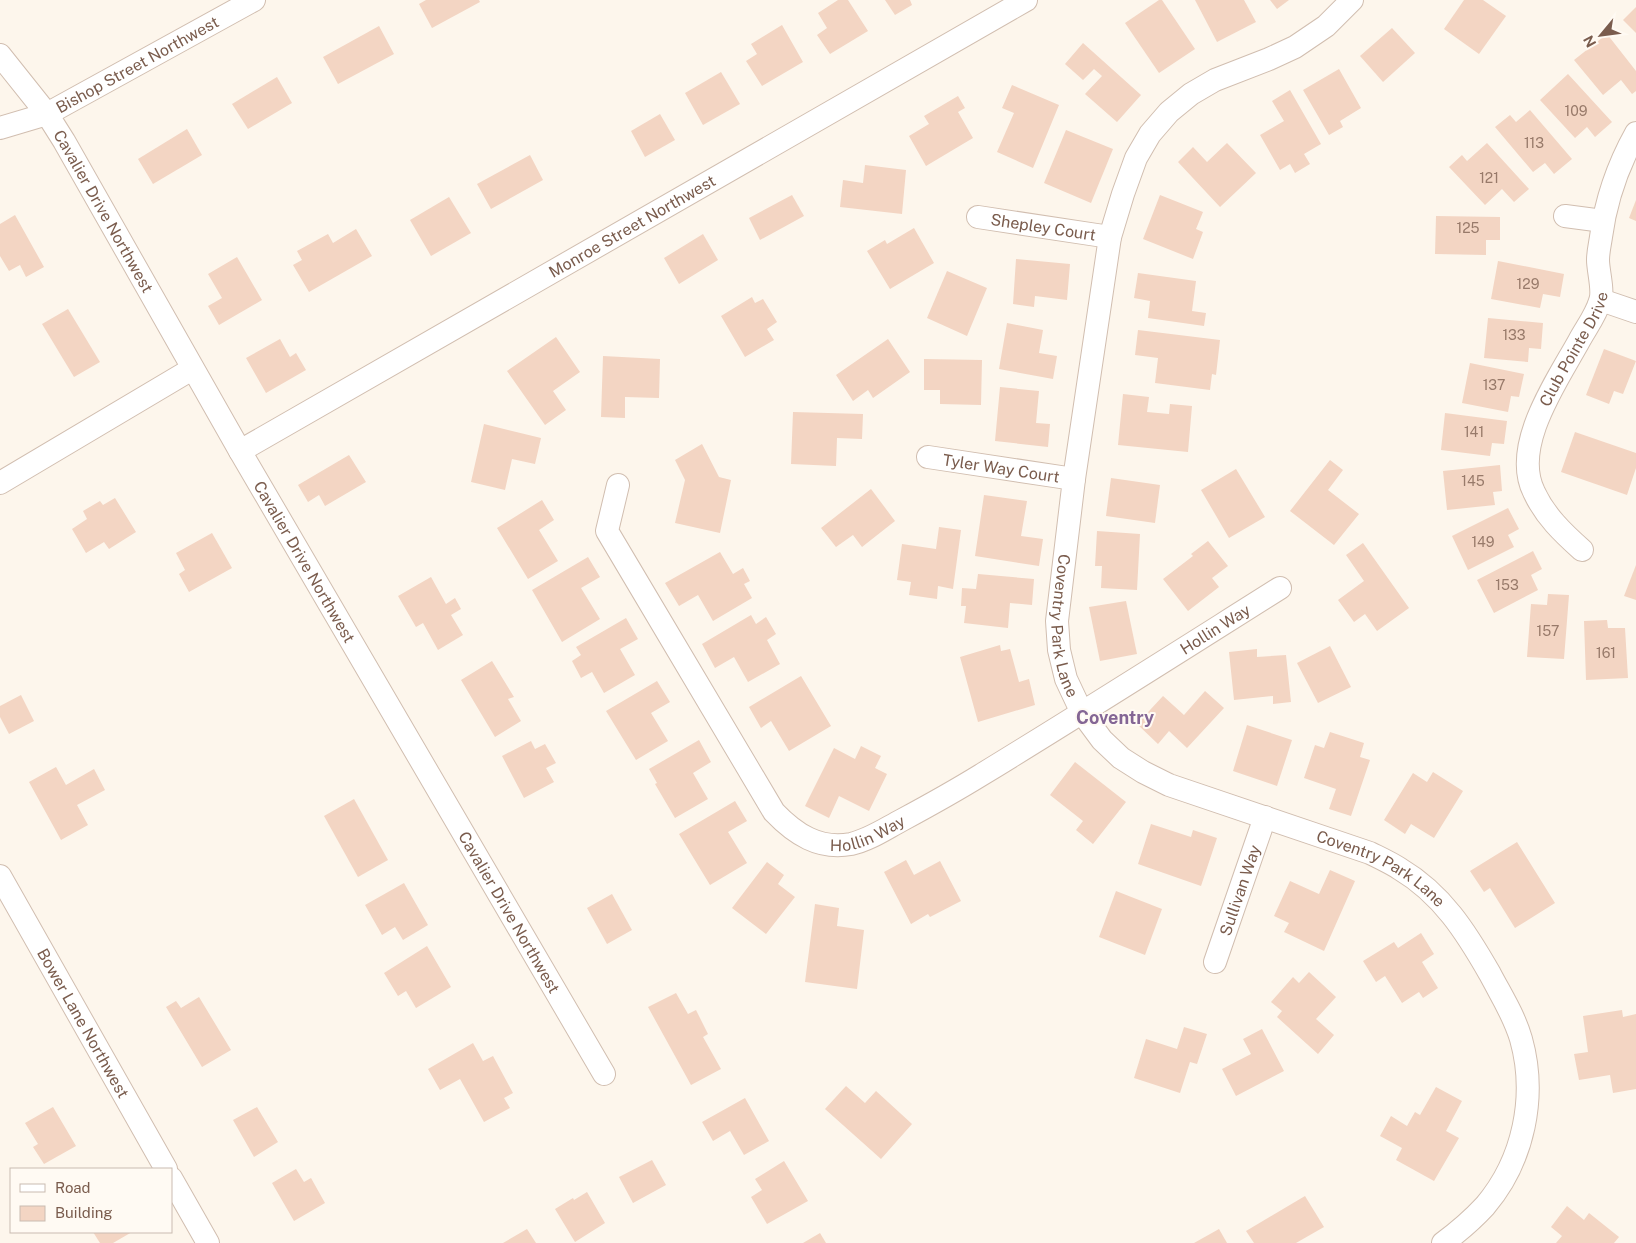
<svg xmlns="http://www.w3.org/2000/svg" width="1636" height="1243" viewBox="0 0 1636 1243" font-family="'Public Sans',sans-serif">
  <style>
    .building { fill: #f3d5c3 }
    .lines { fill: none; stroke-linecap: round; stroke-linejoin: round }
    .street-casing { stroke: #d1beb0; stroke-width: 24 }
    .street { stroke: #fff; stroke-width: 22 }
    .labels { text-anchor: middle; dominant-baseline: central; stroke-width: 4; stroke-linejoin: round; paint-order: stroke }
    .number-label { font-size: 14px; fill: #987a6a }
    .street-label { font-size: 16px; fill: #7a5c4d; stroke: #fffaf3 }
    .neighbourhood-label { font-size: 18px; font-weight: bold; fill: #846695; stroke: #fffaf3 }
  </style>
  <rect width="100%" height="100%" fill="#fdf6ec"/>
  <g class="building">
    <path d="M426,0h53l1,2 -48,26 -13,-24z"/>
    <path d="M838,0h10l20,31 -38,23 -13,-19 10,-7 -9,-15z"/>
    <path d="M885,0h25l2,5 -17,10z"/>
    <path d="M1159,0h3l33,49 -36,24 -34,-50z"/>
    <path d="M1195,0h49l12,22 -39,20z"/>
    <path d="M1270,0h19l-12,9z"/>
    <path d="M1464,0h19l23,16 -27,38 -35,-25z"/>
    <path d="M1636,7v26l-13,-13z"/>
    <path d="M782,25l21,37 -41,24 -16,-25 11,-7 -6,-10z"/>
    <path d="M379,26l15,28 -56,30 -15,-27z"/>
    <path d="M1392,28l23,25 -32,29 -23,-26z"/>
    <path d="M1607,34l29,37v20l-4,3 -11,-14 -18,15 -29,-35z"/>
    <path d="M1083,43l58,52 -24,27 -32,-28 17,-18 -8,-7 -11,11 -18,-16z"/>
    <path d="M1339,69l22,39 -21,13 3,6 -14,8 -26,-45z"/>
    <path d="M721,72l19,32 -37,21 -18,-32z"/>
    <path d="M1568,74l44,48 -17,15 -8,-10 -12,11 -35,-38z"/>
    <path d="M277,77l15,26 -44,26 -16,-25z"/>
    <path d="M1012,85l47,20 -26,63 -36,-16 17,-39 -12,-5z"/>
    <path d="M1290,90l31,54 -17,10 6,10 -15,9 -5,-9 -10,6 -20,-35 24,-14 -12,-20z"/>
    <path d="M958,96l7,12 -7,4 15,26 -47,28 -17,-30 20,-12 -5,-8z"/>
    <path d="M1530,110l42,49 -18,15 -9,-11 -12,9 -38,-45 15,-12 6,7z"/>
    <path d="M660,114l15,26 -30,17 -14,-26z"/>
    <path d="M187,129l15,26 -49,29 -15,-25z"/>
    <path d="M1066,130l47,19 -22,54 -47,-20z"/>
    <path d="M1227,143l29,30 -36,34 -42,-45 15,-15 14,15z"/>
    <path d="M1487,143l42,46 -15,13 -12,-13 -17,16 -36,-38 13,-12 5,6z"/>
    <path d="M530,155l13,25 -52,29 -14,-25z"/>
    <path d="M865,165l41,5 -4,44 -62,-7 3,-27 20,3z"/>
    <path d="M792,195l12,21 -44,24 -11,-22z"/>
    <path d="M1160,195l43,17 -7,17 7,3 -10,27 -50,-20z"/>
    <path d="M449,197l22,36 -40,23 -21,-36z"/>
    <path d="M1636,200v21l-7,-3z"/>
    <path d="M15,215l29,52 -18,10 -6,-12 -11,6 -9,-15v-32z"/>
    <path d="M1436,216l64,1v23h-14v15l-51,-1z"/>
    <path d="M914,228l20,35 -44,26 -23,-38 18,-11 2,4z"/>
    <path d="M356,229l16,27 -63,36 -16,-27 9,-5 -5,-9 31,-17 5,9z"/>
    <path d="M703,234l15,26 -39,24 -15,-26z"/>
    <path d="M237,257l25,43 -43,25 -11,-19 14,-8 -14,-24z"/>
    <path d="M1016,259l54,5 -3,36 -32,-4 -1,11 -21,-3z"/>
    <path d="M1498,261l66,13 -4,23 -17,-3 -3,14 -49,-9z"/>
    <path d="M947,271l40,17 -20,48 -40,-18z"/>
    <path d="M1138,273l58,8 -4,30 14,2 -2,13 -56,-8 2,-17 -16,-3z"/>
    <path d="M752,297l3,6 8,-4 14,23 -10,7 7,11 -29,17 -24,-41z"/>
    <path d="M68,309l32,53 -26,15 -32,-53z"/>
    <path d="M1488,318l55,5 -2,26 -12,-1 -1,14 -44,-4z"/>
    <path d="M1007,323l36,7 -4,23 18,3 -4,23 -54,-10z"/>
    <path d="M1138,330l82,10 -4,35 -4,-1 -2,16 -55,-7 3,-25 -23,-3z"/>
    <path d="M556,337l24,35 -27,19 13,19 -21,15 -38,-54z"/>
    <path d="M280,339l10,18 6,-4 10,17 -40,23 -20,-35z"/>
    <path d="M888,339l22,33 -37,26 -5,-8 -15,11 -17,-26z"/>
    <path d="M1604,349l32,12 -13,33 -9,-3 -5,13 -23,-9z"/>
    <path d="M603,356l57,3 -1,39 -34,-1v21l-24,-1z"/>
    <path d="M924,359l58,1 -1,45 -41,-1v-14h-16z"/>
    <path d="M1470,363l54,11 -5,23 -8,-1 -3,16 -46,-9z"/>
    <path d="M1000,387l39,4 -3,32 14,1 -2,23 -53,-6z"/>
    <path d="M1123,394l26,3 -2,15 22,2 1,-10 22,2 -4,46 -70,-7z"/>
    <path d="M793,412l70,2 -1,25 -25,-1 -1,28 -45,-2z"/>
    <path d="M1445,413l62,8 -3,23 -12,-1 -2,13 -49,-6z"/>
    <path d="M484,424l57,14 -6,26 -23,-5 -7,31 -34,-8z"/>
    <path d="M1575,432l61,21v15l-9,27 -66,-23z"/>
    <path d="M702,444l17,33 12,3 -11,53 -45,-10 10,-43 -10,-20z"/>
    <path d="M349,455l17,27 -41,24 -6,-11 -11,7 -10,-17z"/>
    <path d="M1330,460l13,10 -15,20 31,24 -25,31 -44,-34z"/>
    <path d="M1500,465l2,26 -9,1 2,13 -48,5 -4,-39z"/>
    <path d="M1236,469l29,48 -36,21 -28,-48z"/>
    <path d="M1111,478l49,7 -5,38 -49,-7z"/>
    <path d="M871,489l24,32 -33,26 -9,-12 -17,12 -15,-19z"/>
    <path d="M984,495l43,6 -6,35 22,3 -4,27 -64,-10z"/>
    <path d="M115,498l21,34 -27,17 -5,-7 -18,11 -14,-24 15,-10 -4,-8 17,-10 3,4z"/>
    <path d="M542,500l12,20 -15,10 19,31 -30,18 -31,-51z"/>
    <path d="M1508,508l11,21 -11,6 6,12 -46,23 -16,-34z"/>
    <path d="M939,527l22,3 -8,59 -15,-3 -1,13 -28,-4 2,-13 -14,-2 5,-36 34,5z"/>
    <path d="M1097,531l43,3 -3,56 -36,-2 1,-22h-7z"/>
    <path d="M212,533l20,35 -43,24 -10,-18 6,-4 -9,-17z"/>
    <path d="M1208,541l20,25 -16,12 7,9 -31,24 -25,-32 30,-23 -2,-2z"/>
    <path d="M1363,543l46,65 -32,23 -12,-17 -11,8 -16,-22 26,-19 -18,-26z"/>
    <path d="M1533,551l9,18 -11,6 7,15 -44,23 -17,-33z"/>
    <path d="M720,552l13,22 10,-6 7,13 -6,3 8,14 -39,23 -15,-26 -19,11 -14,-23z"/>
    <path d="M588,557l12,20 -19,11 19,31 -38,23 -30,-52z"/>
    <path d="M1636,565v35l-12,-4z"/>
    <path d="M978,574l56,5 -2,26 -22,-2 -2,25 -44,-5 2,-17h-5l1,-18 14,1z"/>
    <path d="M431,577l15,27 9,-6 6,11 -10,6 12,20 -25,15 -15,-27 -7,4 -18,-31z"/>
    <path d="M1548,594l21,1 -5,64 -37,-2 4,-53 16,1z"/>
    <path d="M1126,601l11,53 -37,7 -11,-54z"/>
    <path d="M751,615l5,9 10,-7 10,17 -9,6 13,24 -32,18 -14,-25 -19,11 -13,-24z"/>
    <path d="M626,618l12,21 -18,10 15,26 -31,18 -12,-21 -11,6 -9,-17 9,-6 -5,-8z"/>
    <path d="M1607,620l1,8h17l3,50 -42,2 -2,-59z"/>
    <path d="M1000,645l1,6 9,-2 9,33 10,-3 6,26 -57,17 -18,-65z"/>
    <path d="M1330,646l21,41 -33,16 -21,-40z"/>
    <path d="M1257,649v8l29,-2 5,47 -18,2v-8l-39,4 -5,-48z"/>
    <path d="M492,661l22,36 -6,2 13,22 -26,16 -34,-57z"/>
    <path d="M801,676l30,50 -42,25 -18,-30 -10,7 -12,-21z"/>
    <path d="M657,681l13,21 -19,11 17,28 -32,19 -30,-49z"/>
    <path d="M1205,691l19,17 -37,40 -18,-17 -11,13 -21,-20 26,-28 21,19z"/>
    <path d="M21,695l13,26 -25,13 -9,-17v-11z"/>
    <path d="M1247,725l45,15 -15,46 -44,-15z"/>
    <path d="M1330,732l34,11 -4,14 10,3 -19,56 -22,-7 7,-20 -32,-11 11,-33 9,3z"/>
    <path d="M699,740l12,22 -18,11 15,26 -33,19 -20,-34 2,-1 -8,-14z"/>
    <path d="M531,741l4,8 10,-5 11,19 -10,5 8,14 -30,16 -22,-42z"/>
    <path d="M861,746l20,10 -6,12 12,6 -18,37 -30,-15 -10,22 -24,-12 29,-58 21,11z"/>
    <path d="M1075,762l51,40 -33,42 -17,-14 7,-9 -33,-26z"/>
    <path d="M56,767l10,18 28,-16 11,21 -28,15 11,20 -27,15 -32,-58z"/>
    <path d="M1433,772l30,19 -29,47 -23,-14 -6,10 -21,-14 29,-47 14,9z"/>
    <path d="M354,799l34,61 -30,17 -34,-61z"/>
    <path d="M735,801l12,20 -19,11 19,31 -37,22 -31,-51z"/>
    <path d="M1151,824l40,13 2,-7 24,8 -16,48 -63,-22z"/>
    <path d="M1517,842l38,61 -40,25 -25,-40 -6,4 -14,-21z"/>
    <path d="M906,860l8,15 26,-14 21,40 -31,16 -2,-3 -17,10 -27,-52z"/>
    <path d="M767,862l17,13 -6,9 17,13 -29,37 -34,-26z"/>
    <path d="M1330,870l25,11 -31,70 -40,-19 5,-9 -15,-7 16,-35 29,13z"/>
    <path d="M404,883l24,42 -25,15 -8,-13 -13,8 -17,-30z"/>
    <path d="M1116,891l46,18 -17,46 -46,-18z"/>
    <path d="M612,894l20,36 -25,14 -20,-36z"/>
    <path d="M815,904l24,4 -2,18 27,4 -7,59 -52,-7z"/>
    <path d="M1421,933l13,21 -12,8 16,26 -15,10 -4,-6 -17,11 -17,-27 -9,6 -13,-21 31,-19 4,6z"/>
    <path d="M427,946l24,41 -35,21 -10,-17 -8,5 -14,-23z"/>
    <path d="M1309,972l27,25 -20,22 18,16 -16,19 -41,-37 5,-6 -11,-9 22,-25 6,6z"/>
    <path d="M676,993l12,21 8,-4 12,24 -5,3 18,32 -30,16 -43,-78z"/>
    <path d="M199,997l32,53 -29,17 -36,-60 10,-6 5,7z"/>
    <path d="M1622,1010l1,7 13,-3v75l-23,4 -3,-18 -31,5 -5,-26 14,-2 -5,-36z"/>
    <path d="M1184,1027l23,7 -10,30 -7,-2 -10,31 -46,-15 12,-39 31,10z"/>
    <path d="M1262,1029l22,42 -48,25 -14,-27 29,-15 -8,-15z"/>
    <path d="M473,1043l10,18 10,-5 20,37 -9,5 6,10 -26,14 -24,-43 -20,11 -12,-21z"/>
    <path d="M846,1086l19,17 11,-12 36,33 -31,35 -56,-50z"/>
    <path d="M1436,1087l26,14 -16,30 13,7 -25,43 -38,-21 6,-12 -22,-12 11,-20 16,10 8,-14 5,3z"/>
    <path d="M745,1098l24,43 -25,14 -14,-24 -17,10 -11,-19z"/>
    <path d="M53,1107l23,39 -32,18 -11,-17 5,-3 -13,-21z"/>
    <path d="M257,1107l21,35 -24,15 -21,-37z"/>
    <path d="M652,1160l14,25 -33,18 -14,-26z"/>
    <path d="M784,1161l24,40 -41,23 -16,-27 11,-7 -7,-11z"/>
    <path d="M296,1169l8,13 7,-4 14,25 -31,18 -22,-38z"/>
    <path d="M587,1192l18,31 -30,19 -20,-33 18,-11 1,2z"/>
    <path d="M1305,1196l19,31 -28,16h-42l-8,-12z"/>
    <path d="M1567,1206l17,14 5,-7 30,24 -5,6h-58l6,-7 -11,-9z"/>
    <path d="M527,1229l9,14h-33z"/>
    <path d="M1219,1229l8,14h-33z"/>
    <path d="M93,1232h39l-19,11h-13z"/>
    <path d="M820,1233l6,10h-23z"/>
  </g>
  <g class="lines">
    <g class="street-casing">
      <g id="street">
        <path id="s1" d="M1352,0l-26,26 -31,21 -26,12 -54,21 -24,14 -22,18 -19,22 -14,24 -13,36 -13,43 -36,242 -17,142 2,29 7,29 16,34 20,27 19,18 22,14 26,13 201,68c10,5 21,10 30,16 42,25 66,63 90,105 11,21 24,41 31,65 16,57 3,121 -36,167 -13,14 -27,26 -42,37"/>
        <path id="s2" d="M0,55l47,59 17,27 176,310 364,623"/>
        <path id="s3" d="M0,128l47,-14 207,-114"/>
        <path d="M1565,216l38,5"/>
        <path id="s4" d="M978,217l132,20"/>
        <path d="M1601,300l35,12"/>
        <path id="s5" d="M240,451l786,-451"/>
        <path id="s6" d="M928,457l146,22"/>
        <path d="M0,483l192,-114"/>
        <path id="s7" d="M618,485l-11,46 167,281c21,22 45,38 77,32 18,-4 34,-15 51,-24 26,-14 53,-29 79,-45 100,-61 199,-124 299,-187"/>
        <path id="s8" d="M1582,550c-19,-17 -37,-34 -48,-58 -23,-46 23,-111 45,-151 7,-13 17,-26 21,-40 4,-10 -2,-30 -2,-41 0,-8 2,-16 3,-23 5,-38 16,-70 35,-104"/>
        <path id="s9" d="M0,876l166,293"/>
        <path id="s10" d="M1215,962l50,-145"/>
        <path d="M171,1178l37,65"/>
      </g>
    </g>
    <use href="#street" class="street"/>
  </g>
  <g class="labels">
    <g class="number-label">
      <text x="1576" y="111">109</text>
      <text x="1534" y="143">113</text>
      <text x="1489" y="178">121</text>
      <text x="1468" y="228">125</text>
      <text x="1528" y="284">129</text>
      <text x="1514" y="335">133</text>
      <text x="1494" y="385">137</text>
      <text x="1474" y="432">141</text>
      <text x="1473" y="481">145</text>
      <text x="1483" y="542">149</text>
      <text x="1507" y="585">153</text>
      <text x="1548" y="631">157</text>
      <text x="1606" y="653">161</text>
    </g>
    <g class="street-label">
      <text stroke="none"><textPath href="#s3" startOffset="152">Bishop Street Northwest</textPath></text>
      <text stroke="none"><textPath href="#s2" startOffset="188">Cavalier Drive Northwest</textPath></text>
      <text stroke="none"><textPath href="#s5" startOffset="452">Monroe Street Northwest</textPath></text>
      <text stroke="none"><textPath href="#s4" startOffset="66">Shepley Court</textPath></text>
      <text stroke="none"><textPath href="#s8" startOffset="230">Club Pointe Drive</textPath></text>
      <text stroke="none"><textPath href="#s6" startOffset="74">Tyler Way Court</textPath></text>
      <text stroke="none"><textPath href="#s2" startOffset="592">Cavalier Drive Northwest</textPath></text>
      <text stroke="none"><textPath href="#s1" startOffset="750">Coventry Park Lane</textPath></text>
      <text stroke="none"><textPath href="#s7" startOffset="885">Hollin Way</textPath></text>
      <text stroke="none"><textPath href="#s7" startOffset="480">Hollin Way</textPath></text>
      <text stroke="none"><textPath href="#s1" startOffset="1185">Coventry Park Lane</textPath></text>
      <text stroke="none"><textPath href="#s10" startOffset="76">Sullivan Way</textPath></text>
      <text stroke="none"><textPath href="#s2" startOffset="998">Cavalier Drive Northwest</textPath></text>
      <text stroke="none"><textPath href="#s9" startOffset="169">Bower Lane Northwest</textPath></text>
    </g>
    <g class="neighbourhood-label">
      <text x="1115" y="717">Coventry</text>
    </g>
  </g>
  <rect x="10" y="1168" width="162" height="65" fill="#fffaf3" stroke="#cabbb1"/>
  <rect x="20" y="1184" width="25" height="8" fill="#ffffff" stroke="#cabbb1"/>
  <text x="55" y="1193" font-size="15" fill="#7a5c4d">Road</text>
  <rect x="20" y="1206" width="25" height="15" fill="#f3d5c3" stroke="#cabbb1"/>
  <text x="55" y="1218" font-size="15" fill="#7a5c4d">Building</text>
  <g transform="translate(1601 35) rotate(241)" stroke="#fffaf3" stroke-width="4" paint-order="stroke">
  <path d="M0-4L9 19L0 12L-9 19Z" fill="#7a5c4d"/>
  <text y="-8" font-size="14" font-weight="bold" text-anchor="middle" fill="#7a5c4d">N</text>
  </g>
</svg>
